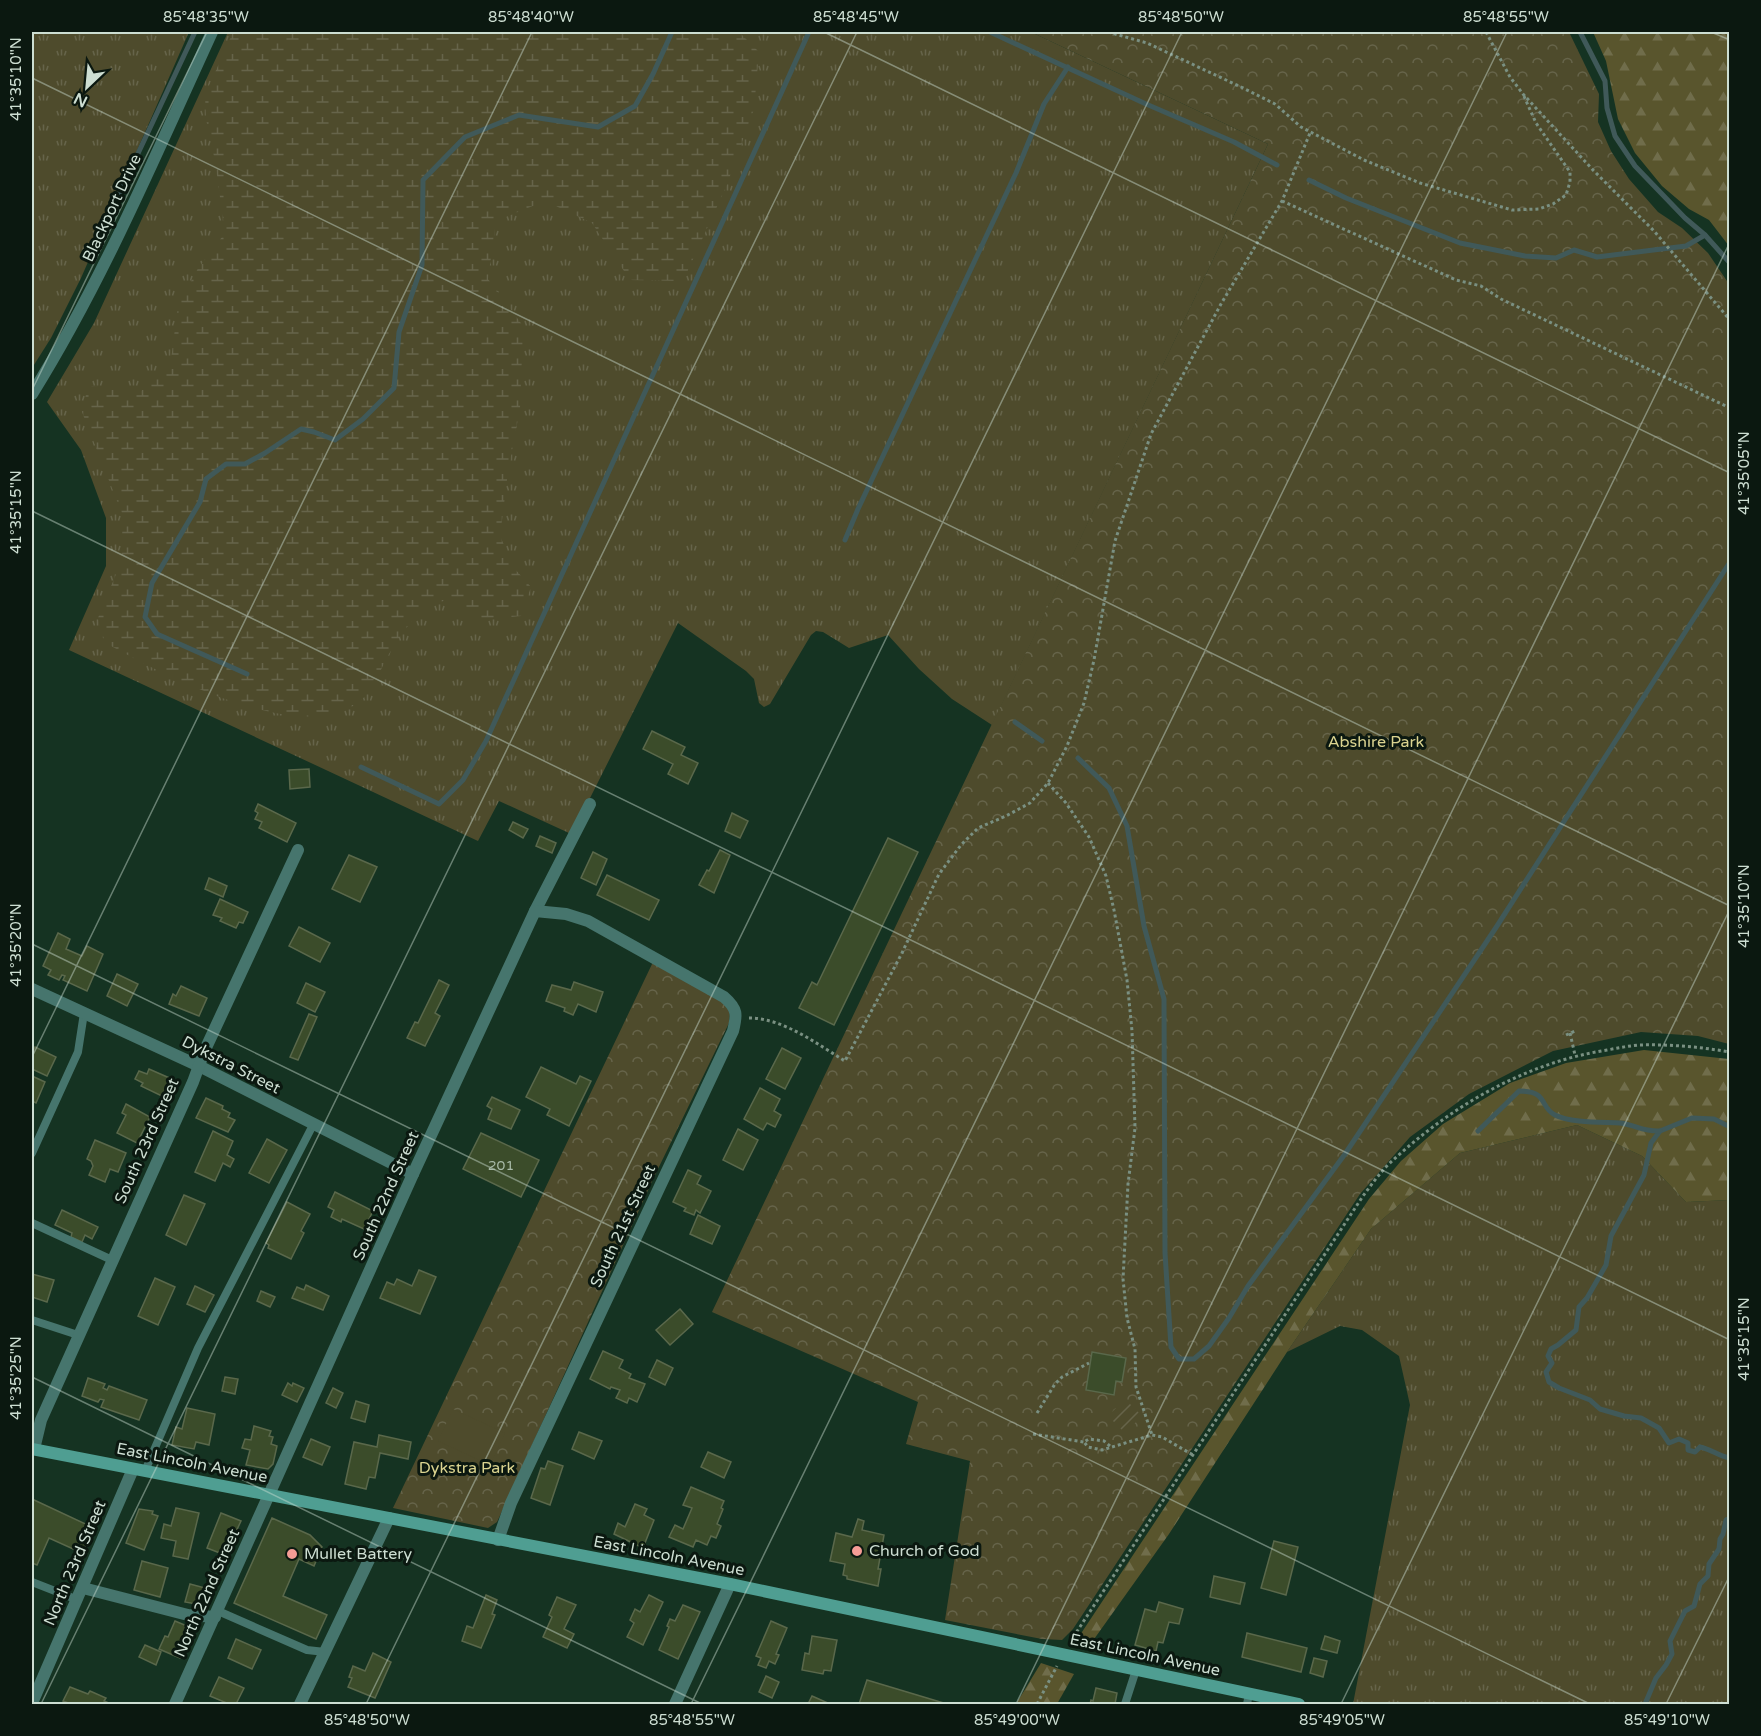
<svg xmlns="http://www.w3.org/2000/svg" width="1761" height="1736" viewBox="0 0 1761 1736" font-family="'Varela Round',sans-serif">
  <style>
    .grass { fill: url(#grass-tufts) }
    .forest { fill: url(#forest-firs) }
    .wetland { fill: url(#wetland-marsh) }
    .park { fill: url(#park-crowns) }
    .garden { fill: url(#garden-furrows) }
    .pitch { fill: #4e4b2c }
    .lines { fill: none; stroke-linecap: round; stroke-linejoin: round }
    .stream { stroke: #405959; stroke-width: 5 }
    .building { fill: #3b4c2a; stroke: #5a684b; stroke-width: 1.5 }
    .path { stroke: #7a9082; stroke-width: 3; stroke-dasharray: 3 3; stroke-linecap: butt }
    .service { stroke: #46756d; stroke-width: 8 }
    .minor { stroke: #46756d; stroke-width: 12 }
    .secondary { stroke: #4f9e92; stroke-width: 12 }
    .ticks { fill: none; stroke: #cdded2; stroke-width: 1.5; stroke-opacity: 0.45 }
    .poi-dot { fill: #f59c95; stroke: #0b1810; stroke-width: 2 }
    .labels { text-anchor: middle; dominant-baseline: central; stroke-width: 6; stroke-linejoin: round; paint-order: stroke }
    .number-label { font-size: 14px; fill: #a8baa8 }
    .street-label { font-size: 16px; fill: #cdded2; stroke: #0b1810 }
    .park-label { font-size: 16px; fill: #dbd490; stroke: #0b1810 }
    .poi-label { font-size: 16px; fill: #cdded2; stroke: #0b1810; text-anchor: start }
    .neatline { fill: none; stroke: #cdded2; stroke-width: 2 }
    .ticks-label { font-size: 15px; text-anchor: middle; fill: #cdded2 }
  </style>
  <defs>
    <pattern id="grass-tufts" width="24" height="20" patternUnits="userSpaceOnUse" patternTransform="scale(1.5)"><rect width="24" height="20" fill="#4e4b2c"/><path d="M3 7l-1-3M5 7V3M7 7l1-3M15 17l-1-3M17 17v-4M19 17l1-3" fill="none" stroke="#66644a"/></pattern>
    <pattern id="forest-firs" width="22" height="20" patternUnits="userSpaceOnUse" patternTransform="scale(1.5)"><rect width="22" height="20" fill="#59552d"/><path d="M5 1l3.5 6h-7zM16 11l3.5 6h-7z" fill="#706d4b"/></pattern>
    <pattern id="wetland-marsh" width="20" height="14" patternUnits="userSpaceOnUse" patternTransform="scale(1.5)"><rect width="20" height="14" fill="#4e4b2c"/><path d="M1 5h8M5 5V1M11 12h8M15 12V8" fill="none" stroke="#66644a"/></pattern>
    <pattern id="park-crowns" width="20" height="18" patternUnits="userSpaceOnUse" patternTransform="scale(1.5)"><rect width="20" height="18" fill="#4e4b2c"/><path d="M2 6a3 3 0 1 1 6 0M12 15a3 3 0 1 1 6 0" fill="none" stroke="#66644a"/></pattern>
    <pattern id="garden-furrows" width="10" height="10" patternUnits="userSpaceOnUse" patternTransform="scale(1.5)"><rect width="10" height="10" fill="#4e4b2c"/><path d="M-1 1l2-2M0 10L10 0M9 11l2-2" fill="none" stroke="#66644a"/></pattern>
  </defs>
  <rect width="100%" height="100%" fill="#153322"/>
  <g class="grass">
    <path d="M32,32h157l-108,246 -30,60 -19,30z"/>
    <path d="M228,32h803l237,112 -276,581 -40,-26 -33,-30 -31,-34 -39,13 -26,-16 -7,-1 -5,4 -41,69 -6,3 -5,-4 -5,-24 -8,-8 -68,-48 -90,179 -19,31 -70,-32 -21,40 -409,-191 37,-84v-48l-25,-68 -34,-48 47,-79z"/>
    <path d="M1577,1125l65,31 44,46 43,-2v504h-376l57,-299 -11,-49 -37,-26 -22,-4 -53,26 84,-123 89,-76z"/>
  </g>
  <g class="forest">
    <path d="M1593,32h136v214l-20,-26 -20,-11 -27,-23 -27,-33 -17,-34 -12,-58z"/>
    <path d="M1644,1050l85,9v141l-43,2 -44,-46 -65,-31 -117,28 -89,76 -84,123 -118,182 -82,115 -8,-2 1,-12 289,-436 32,-38 42,-37 67,-41 56,-20z"/>
    <path d="M1041,1663l33,11 -17,30h-41z"/>
  </g>
  <path class="wetland" d="M233,32h506l20,20 -5,57 -28,78 -43,94 -53,-1 -38,-57 -47,-22 -49,20 -8,58 35,47 -3,82 -12,64 -8,64 14,32 17,19 -10,29 -43,4 -29,-20 -26,5c-11,16 -24,32 -34,49 -7,12 -13,29 -22,40 -52,62 -208,-21 -263,-52l-6,-24 23,-56 2,-46 -41,-104 6,-26 53,5 29,-24 8,-61 19,-36 28,-37 -10,-72 -9,-42 -1,-24z"/>
  <g class="park">
    <path d="M1031,32h538l30,62 -1,28 13,29 18,28 29,33 24,16 26,25 21,31v760l-31,-8 -57,-4 -88,19 -84,43 -59,43 -50,57 -287,435 -11,11 -20,-1 -97,-19 25,-159 -64,-17 12,-42 -206,-90 556,-1168z"/>
    <path d="M653,962l68,39 9,10 -1,12 -74,152 -158,347 -9,6 -95,-20z"/>
  </g>
  <path class="garden" d="M1125,1399l17,17 -17,17 -17,-17z"/>
  <path class="pitch" d="M453,1409l52,24 -15,32 -52,-24z"/>
  <g class="lines">
    <g class="stream">
      <path d="M990,32l156,72 88,38 43,23"/>
      <path d="M1580,32l25,49 2,27 8,28 20,30 50,52 20,17 25,28"/>
      <path d="M1309,180l37,18 114,45 65,13 31,2 18,-8 23,7 89,-11 19,-11"/>
      <path d="M103,228l92,-196"/>
      <path d="M845,540l13,-31 158,-336 28,-69 24,-37"/>
      <path d="M247,674l-90,-40 -12,-17 7,-34 48,-81 6,-23 20,-15h19l20,-11 36,-24 13,3 21,8 28,-21 31,-31 5,-56 23,-67 1,-85 42,-43 54,-22 79,12 37,-21 18,-32 19,-42"/>
      <path d="M1015,722l27,19"/>
      <path d="M1078,758l31,30 18,38 17,100 20,73 1,254 6,94 8,12h15l15,-13 20,-28 19,-32 97,-132 152,-228 233,-364"/>
      <path d="M361,767l78,37 24,-24 23,-39 323,-709"/>
      <path d="M1730,1127l-16,-8 -22,-1 -32,13 -9,12 -7,32 -33,61 -5,29 -19,33 -8,9 -3,23 -18,15 -7,4 -3,7 4,7 -6,9 3,10 10,6 31,12 10,9 24,7 17,2 18,10 10,15 10,-4 9,4v7l7,2 5,-5c11,2 18,9 30,11"/>
      <path d="M1478,1131l41,-40c30,0 20,16 36,24 15,8 48,7 65,8 16,2 23,9 40,8"/>
      <path d="M1645,1704l11,-26 10,-13 6,-11 -2,-13 15,-30 9,-5 6,-22 8,-8 1,-12 10,-15 1,-10 3,-5 3,-14 4,-2"/>
    </g>
  </g>
  <g class="building">
    <path d="M652,731l33,16 -4,8 17,8 -10,21 -20,-10 5,-10 -30,-15z"/>
    <path d="M309,769l1,18 -20,2 -1,-19z"/>
    <path d="M258,804l38,19 -9,19 -28,-14 3,-6 -7,-3 3,-6 -3,-2z"/>
    <path d="M732,813l16,8 -8,17 -15,-7z"/>
    <path d="M513,822l15,7 -5,9 -14,-8z"/>
    <path d="M540,836l16,7 -4,10 -16,-7z"/>
    <path d="M888,838l30,14 -84,173 -35,-17 13,-26 5,3z"/>
    <path d="M720,850l10,5 -16,38 -15,-8 8,-15 2,1z"/>
    <path d="M593,852l14,7 -11,26 -15,-7z"/>
    <path d="M349,855l28,12 -17,35 -28,-13z"/>
    <path d="M607,875l52,25 -10,20 -52,-25z"/>
    <path d="M209,878l18,8 -4,11 -18,-8z"/>
    <path d="M220,899l28,13 -5,11 -4,-1 -3,6 -16,-7 2,-3 -9,-3z"/>
    <path d="M299,927l31,16 -10,19 -31,-16z"/>
    <path d="M58,933l12,6 -4,10 16,7 5,-10 16,8 -16,37 -24,-11 2,-4 -3,-1 -3,5 -11,-5 3,-5 -8,-4z"/>
    <path d="M117,974l21,10 -11,22 -20,-10z"/>
    <path d="M439,980l10,5 -14,28 5,3 -15,30 -18,-8 8,-16 3,1z"/>
    <path d="M574,982l29,10 -7,20 -18,-8 -5,11 -9,-4 1,-3 -19,-7 6,-16 19,5z"/>
    <path d="M306,983l19,9 -10,20 -18,-9z"/>
    <path d="M181,986l26,12 -8,18 -30,-12 4,-10 3,2z"/>
    <path d="M309,1014l8,3 -19,43 -8,-3z"/>
    <path d="M35,1047l21,10 -9,19 -15,-7v-15z"/>
    <path d="M782,1048l19,10 -16,31 -19,-10z"/>
    <path d="M541,1067l35,17 4,-8 11,5 -22,45 -22,-11 3,-6 -24,-12z"/>
    <path d="M149,1069l25,11 -8,18 -25,-12 2,-3 -8,-4 4,-8 8,3z"/>
    <path d="M32,1076l13,6 -9,21 -4,-2z"/>
    <path d="M760,1088l20,11 -6,12 7,4 -6,12 -8,-4 -4,7 -19,-11z"/>
    <path d="M492,1097l28,13 -9,19 -23,-10 4,-10 -5,-3z"/>
    <path d="M206,1098l17,8 -1,3 8,4 -2,4 7,3 -7,12 -32,-14z"/>
    <path d="M126,1104l24,13 -13,26 -20,-10 9,-18 -4,-2z"/>
    <path d="M738,1129l20,11 -15,30 -20,-10z"/>
    <path d="M213,1131l20,10 -6,14 7,4 -4,8 -7,-4 -8,18 -20,-9z"/>
    <path d="M481,1133l58,27 -18,37 -58,-28z"/>
    <path d="M267,1139l20,11 -18,33 -20,-10z"/>
    <path d="M95,1140l31,13 -8,19 -8,-3 -5,13 -16,-7 4,-9 -2,-5 -4,-2z"/>
    <path d="M688,1170l13,6 -4,8 14,7 -11,22 -4,-3 -2,5 -10,-4 2,-3 -13,-6z"/>
    <path d="M335,1192l38,19 -9,18 -22,-10 -1,3 -10,-5 3,-7 -6,-3z"/>
    <path d="M184,1195l21,9 -19,41 -20,-10z"/>
    <path d="M287,1202l23,12 -9,17 3,2 -13,26 -23,-11 1,-3 -3,-2z"/>
    <path d="M62,1210l36,17 -6,12 -7,-4 -3,7 -11,-5 1,-4 -17,-8z"/>
    <path d="M698,1215l22,11 -8,18 -22,-10z"/>
    <path d="M419,1270l17,7 -16,37 -40,-16 7,-16 7,3 3,-6 15,7z"/>
    <path d="M32,1274l22,6 -7,22 -15,-5z"/>
    <path d="M155,1278l20,9 -17,38 -20,-9z"/>
    <path d="M306,1285l23,11 -6,14 -31,-12 5,-11 7,3z"/>
    <path d="M195,1286l19,9 -9,17 -18,-8z"/>
    <path d="M261,1291l14,6 -5,10 -13,-6z"/>
    <path d="M680,1309l13,15 -23,21 -14,-15z"/>
    <path d="M603,1351l20,9 -4,8 12,6 -2,4 16,6 -8,18 -8,-4 -2,5 -11,-5 4,-8 -9,-3 -1,2 -20,-10z"/>
    <path d="M1092,1352l34,6 -4,24 -6,-1 -2,14 -28,-5z"/>
    <path d="M657,1360l16,8 -8,17 -16,-8z"/>
    <path d="M225,1377l13,2 -3,15 -13,-3z"/>
    <path d="M88,1378l17,6 -2,4 4,2 2,-4 38,14 -8,20 -38,-13 3,-7 -4,-1 -2,3 -16,-6z"/>
    <path d="M288,1383l4,3 1,-3 11,5 -7,14 -15,-7z"/>
    <path d="M333,1388l10,5 -7,15 -10,-5z"/>
    <path d="M356,1401l13,4 -4,17 -14,-4z"/>
    <path d="M187,1408l28,6 -6,31 -13,-3 -2,7 -22,-4 4,-18 6,2z"/>
    <path d="M254,1426l17,5 -2,5 4,1 -2,7 6,2 -4,18 -5,5 -22,-4 4,-15 -8,-2 3,-9 6,1z"/>
    <path d="M579,1432l23,9 -8,18 -22,-10z"/>
    <path d="M379,1435l32,7 -3,17 -28,-6 -5,25 -6,-1 -3,12 -21,-5 9,-42 23,5z"/>
    <path d="M311,1439l19,8 -8,18 -19,-8z"/>
    <path d="M708,1452l23,10 -7,16 -23,-11z"/>
    <path d="M548,1461l15,5 -13,39 -19,-7 10,-30 4,1z"/>
    <path d="M691,1487l33,14 -3,7 2,1 -6,15 4,2 -5,12 -5,-2 -4,9 -11,-5 -3,7 -24,-10 6,-12 8,4 9,-21 -9,-3z"/>
    <path d="M32,1499l62,29 -12,25 -33,-15 -12,27 -5,-2z"/>
    <path d="M635,1504l12,5 -3,6 10,5 -11,28 -29,-14 4,-11 7,4z"/>
    <path d="M176,1508l23,5 -11,46 -15,-3 3,-15 -15,-3 3,-14 7,2z"/>
    <path d="M139,1509l14,2 -1,3 6,2 -14,34 -18,-7z"/>
    <path d="M221,1513l20,8 -16,34 -18,-7z"/>
    <path d="M272,1518l38,17 12,12 -8,19 -15,-7 -16,37 44,19 -11,24 -82,-36z"/>
    <path d="M858,1519l6,2 -2,9 22,5 -6,34h3l-3,17 -31,-7v-3l-4,-1 2,-11 -15,-3 6,-28 16,4z"/>
    <path d="M1274,1541l24,6 -12,48 -25,-7z"/>
    <path d="M142,1561l26,7 -8,29 -26,-7z"/>
    <path d="M1214,1576l31,7 -5,21 -30,-7z"/>
    <path d="M190,1584l15,4 -4,17 -16,-3z"/>
    <path d="M486,1595l11,5 -5,14 3,1 -14,33 -19,-7 5,-15 6,2z"/>
    <path d="M649,1595l14,7 -20,43 -16,-8 7,-14 -4,-3 5,-11 5,3z"/>
    <path d="M557,1597l19,8 -12,24 10,5 -7,14 -24,-11 9,-20 -3,-2z"/>
    <path d="M1159,1602l24,7 -4,15 -10,-2 -6,21 -5,-1 -2,9 -21,-6 10,-36 11,3z"/>
    <path d="M683,1605l17,7 -22,47 -19,-9 10,-23 -2,-1 3,-7 5,2z"/>
    <path d="M175,1621l12,5 -2,2 2,1 -5,13 4,2 -6,14 -21,-9 6,-13 3,1z"/>
    <path d="M771,1621l16,7 -11,26 3,1 -4,9 -6,-3 -3,7 -8,-3 3,-7 -5,-2z"/>
    <path d="M1247,1633l60,15 -6,24 -59,-15z"/>
    <path d="M812,1636l25,4 -6,31 -7,-1 -1,4 -21,-4 3,-17 4,1z"/>
    <path d="M1325,1636l15,5 -3,12 -16,-4z"/>
    <path d="M236,1639l25,11 -9,19 -24,-11z"/>
    <path d="M145,1645l16,7 -5,13 -17,-8z"/>
    <path d="M373,1653l18,9 -16,36 -27,-11 4,-9 -3,-1 4,-11 12,5z"/>
    <path d="M1314,1658l13,3 -4,16 -13,-4z"/>
    <path d="M766,1676l13,6 -7,16 -13,-6z"/>
    <path d="M219,1677l25,11 -8,16h-7l-19,-8z"/>
    <path d="M867,1680l80,24h-88z"/>
    <path d="M70,1687l18,7 2,-3 16,7 -2,3 7,3h-40l-8,-3z"/>
    <path d="M1096,1688l21,5 -2,11h-25l1,-4 2,1z"/>
    <path d="M812,1696l18,8h-22z"/>
  </g>
  <g class="lines">
    <g class="path">
      <path d="M1108,32l39,11 94,44 34,17 26,23 63,33 56,23 92,27 27,-1 14,-5 13,-9 4,-13v-10l-34,-49 -13,-29"/>
      <path d="M1486,32l24,45 13,17 70,76 61,61 76,89"/>
      <path d="M1282,201l174,79 25,6 20,13 229,109"/>
      <path d="M1048,783l18,20 23,34 17,39 8,34 13,70 5,51 3,97 -7,56 -5,95 4,39 8,31 1,38 16,48"/>
      <path d="M749,1018c34,0 68,26 96,43l57,-108 37,-79 22,-29 17,-17 28,-12 24,-13 18,-20 19,-37 17,-43 10,-43 21,-119 36,-107 70,-130 61,-103 28,-68"/>
      <path d="M1570,1033l5,22"/>
      <path d="M1566,1035l9,-4"/>
      <path d="M1037,1413l18,-29 7,-7 27,-14"/>
      <path d="M1033,1434l51,8"/>
      <path d="M1110,1446l-6,-5 -15,-2 -5,3 4,5 14,3 50,-15 10,2 31,18"/>
      <path d="M1070,1642l293,-446c9,-12 18,-25 29,-35 61,-56 133,-98 215,-111 11,-2 21,-4 32,-5 30,-1 61,2 91,7"/>
      <path d="M1037,1704l20,-38"/>
    </g>
    <g class="service">
      <path d="M32,1153l46,-101 6,-39"/>
      <path d="M32,1223l80,37"/>
      <path d="M32,1320l46,15"/>
      <path d="M145,1471l53,-123 115,-223"/>
      <path d="M32,1582l46,18"/>
      <path d="M218,1611l89,39 18,2"/>
      <path d="M1125,1704l11,-34"/>
      <path d="M1247,1704l2,-10"/>
    </g>
    <g class="minor">
      <path d="M32,394c71,-114 124,-240 180,-362"/>
      <path d="M535,911l55,-107"/>
      <path d="M32,989l167,77 214,108"/>
      <path d="M34,1449l7,-29 152,-338 11,-30 94,-202"/>
      <path d="M83,1588l105,27 27,2"/>
      <path d="M32,1703l101,-234"/>
      <path d="M175,1704l238,-530 122,-263 31,3 22,7 136,76c14,12 13,18 9,34l-222,472 -13,37"/>
      <path d="M300,1704l89,-186"/>
      <path d="M675,1704l55,-120"/>
    </g>
    <path class="secondary" d="M32,1449l698,135 569,120"/>
  </g>
  <path class="ticks" d="M824,32l906,441M1711,32l19,8M32,78l1698,828M32,390l175,-358M32,511l1698,829M32,944l1558,760M32,1057l500,-1025M32,1377l670,327M41,1704l816,-1672M366,1704l816,-1672M691,1704l816,-1672M1016,1704l714,-1462M1341,1704l389,-795M1666,1704l64,-129"/>
  <g class="poi-dot">
    <circle cx="857" cy="1551" r="6"/>
    <circle cx="292" cy="1554" r="6"/>
  </g>
  <g class="labels">
    <g class="number-label">
      <text x="501" y="1165">201</text>
    </g>
    <g class="street-label">
      <text transform="translate(112 208) rotate(-65)">Blackport Drive</text>
      <text transform="translate(231 1065) rotate(27)">Dykstra Street</text>
      <text transform="translate(147 1141) rotate(-66)">South 23rd Street</text>
      <text transform="translate(386 1196) rotate(-66)">South 22nd Street</text>
      <text transform="translate(623 1226) rotate(-65)">South 21st Street</text>
      <text transform="translate(192 1463) rotate(11)">East Lincoln Avenue</text>
      <text transform="translate(669 1556) rotate(11)">East Lincoln Avenue</text>
      <text transform="translate(75 1563) rotate(-67)">North 23rd Street</text>
      <text transform="translate(207 1593) rotate(-66)">North 22nd Street</text>
      <text transform="translate(1145 1655) rotate(12)">East Lincoln Avenue</text>
    </g>
    <g class="park-label">
      <text x="1376" y="742">Abshire Park</text>
      <text x="467" y="1468">Dykstra Park</text>
    </g>
    <g class="poi-label">
      <text x="869" y="1551">Church of God</text>
      <text x="304" y="1554">Mullet Battery</text>
    </g>
  </g>
  <rect width="1761" height="1736" fill="none" stroke="#0b1810" stroke-width="66"/>
  <g transform="translate(87 87) rotate(206)" stroke="#0b1810" stroke-width="4.5" paint-order="stroke">
  <path d="M0-4.5L10 22L0 15L-10 22Z" fill="#cdded2"/>
  <text y="-9" font-size="16" font-weight="bold" text-anchor="middle" fill="#cdded2">N</text>
  </g>
  <rect x="33" y="33" width="1695" height="1670" class="neatline"/>
  <g class="ticks-label">
    <text x="206" y="22">85°48'35"W</text>
    <text x="531" y="22">85°48'40"W</text>
    <text x="856" y="22">85°48'45"W</text>
    <text x="1181" y="22">85°48'50"W</text>
    <text x="1506" y="22">85°48'55"W</text>
    <text transform="translate(16 79) rotate(-90)" y="5">41°35'10"N</text>
    <text transform="translate(1744 473) rotate(-90)" y="5">41°35'05"N</text>
    <text transform="translate(16 512) rotate(-90)" y="5">41°35'15"N</text>
    <text transform="translate(1744 906) rotate(-90)" y="5">41°35'10"N</text>
    <text transform="translate(16 945) rotate(-90)" y="5">41°35'20"N</text>
    <text transform="translate(1744 1339) rotate(-90)" y="5">41°35'15"N</text>
    <text transform="translate(16 1378) rotate(-90)" y="5">41°35'25"N</text>
    <text x="367" y="1725">85°48'50"W</text>
    <text x="692" y="1725">85°48'55"W</text>
    <text x="1017" y="1725">85°49'00"W</text>
    <text x="1342" y="1725">85°49'05"W</text>
    <text x="1667" y="1725">85°49'10"W</text>
  </g>
</svg>
